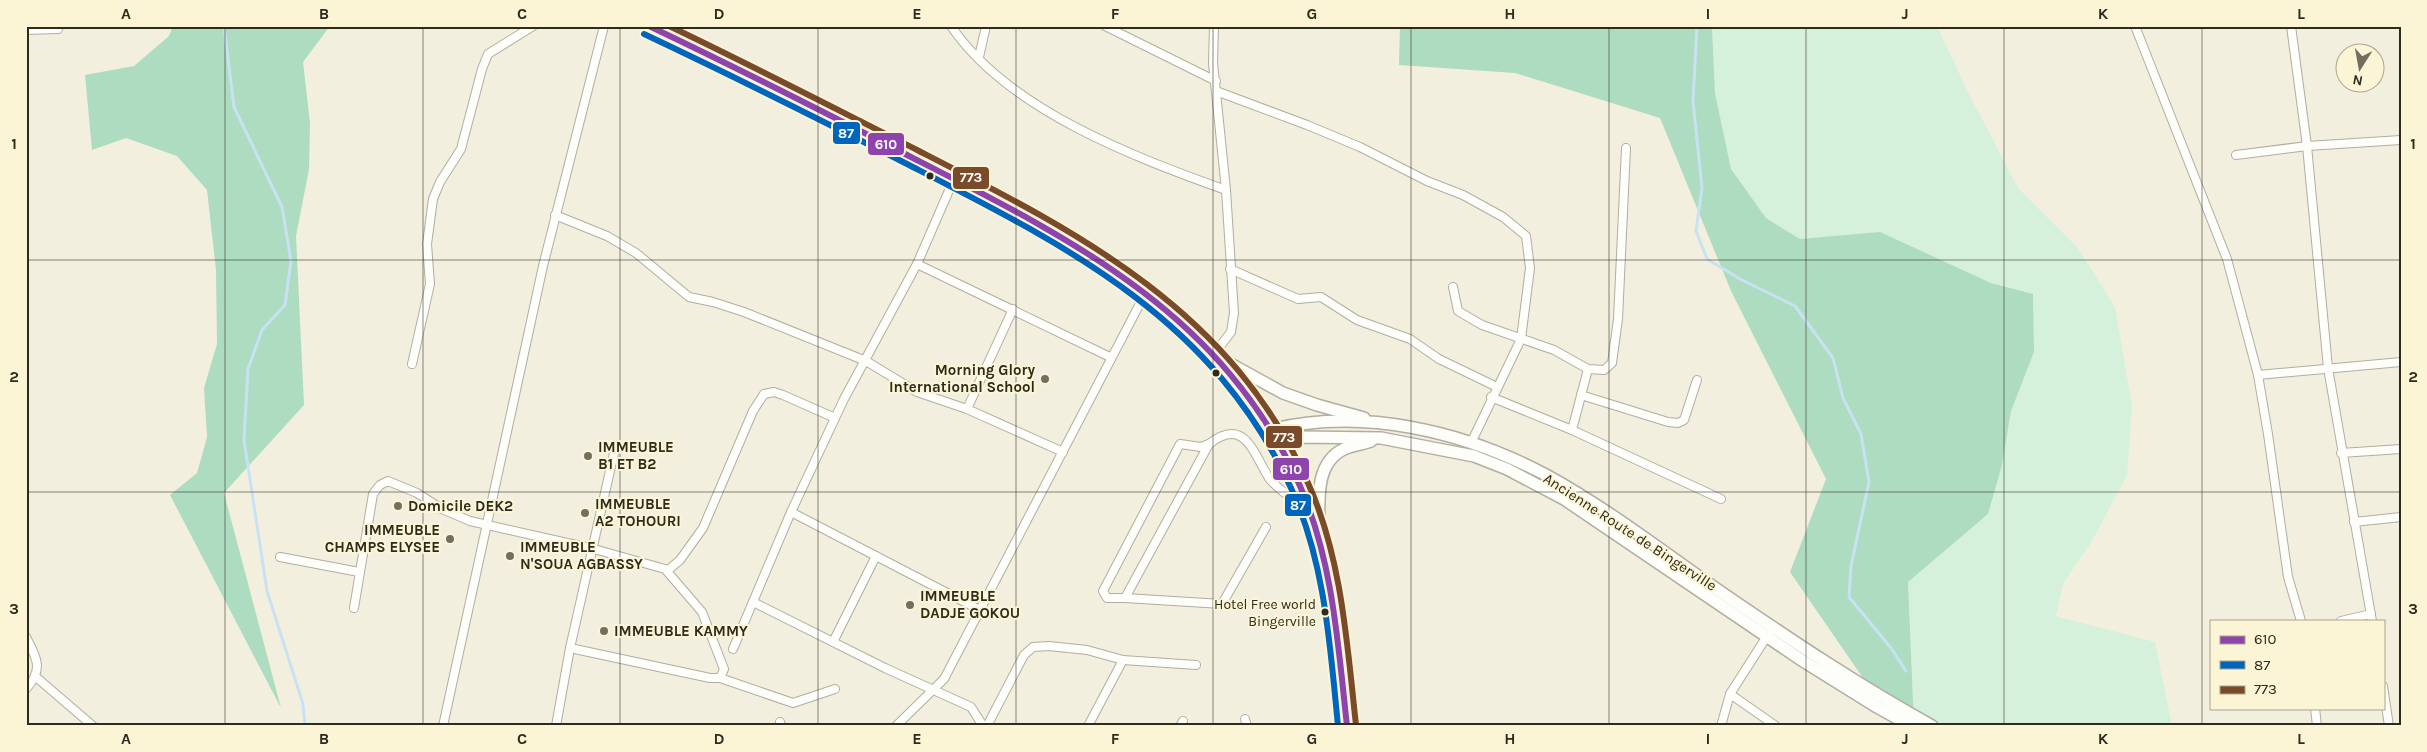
<svg xmlns="http://www.w3.org/2000/svg" width="2427" height="752" viewBox="0 0 2427 752" font-family="Karla,sans-serif">
  <style>
    .green { fill: #d5f1dc }
    .forest { fill: #addcc0 }
    .lines { fill: none; stroke-linecap: round; stroke-linejoin: round }
    .stream { stroke: #c8e2f4; stroke-width: 3 }
    .street-casing { stroke: #b1aea0; stroke-width: 10 }
    .secondary-casing { stroke: #b1aea0; stroke-width: 14 }
    .street { stroke: #fdfdfa; stroke-width: 8 }
    .secondary { stroke: #fdfdfa; stroke-width: 11 }
    .bus-1-casing { stroke: #fcf5d5; stroke-width: 10 }
    .bus-2-casing { stroke: #fcf5d5; stroke-width: 10 }
    .bus-3-casing { stroke: #fcf5d5; stroke-width: 10 }
    .bus-1 { stroke: #8e44ad; stroke-width: 6 }
    .bus-2 { stroke: #0065bd; stroke-width: 6 }
    .bus-3 { stroke: #7a4b2a; stroke-width: 6 }
    .grid { fill: none; stroke: #2d2a1e; stroke-width: 1; stroke-opacity: 0.55 }
    .bus-dot { fill: #2d2a1e; stroke: #fcf5d5; stroke-width: 2 }
    .poi-dot { fill: #726f61; stroke: #fcf5d5; stroke-width: 2 }
    .labels { text-anchor: middle; dominant-baseline: central; stroke-width: 4; stroke-linejoin: round; paint-order: stroke }
    .bus-label { font-size: 14px; fill: #2d2a1e; stroke: #fcf5d5; text-anchor: end }
    .poi-label { font-size: 15px; font-weight: bold; fill: #2d2a1e; stroke: #fcf5d5; text-anchor: start }
    .street-label { font-size: 15px; fill: #2d2a1e; stroke: #fcf5d5 }
    .line-badge { stroke: #fcf5d5; stroke-width: 2 }
    .badge-label { font-size: 14px; text-anchor: middle; font-weight: bold; fill: #fff }
    .neatline { fill: none; stroke: #2d2a1e; stroke-width: 2 }
    .grid-label { font-size: 16px; text-anchor: middle; font-weight: bold; fill: #2d2a1e }
  </style>
  <rect width="100%" height="100%" fill="#f3efde"/>
  <path class="green" d="M1712,26h225l30,64 51,98 60,60 37,59 17,99 -5,69 -35,66 -29,43 -7,32 99,26 17,84h-258l-6,-144 80,-68 14,-49 9,-54 23,-59 -1,-58 -42,-11 -111,-50 -80,6 -34,-21 -35,-49 -16,-76z"/>
  <g class="forest">
    <path d="M173,26h157l-27,36 7,61 -1,46 -13,67 8,169 -80,88 57,215 -111,-213 27,-22 10,-36 -3,-49 13,-44 -1,-74 -9,-80 -30,-34 -51,-18 -34,12 -7,-75 49,-9 35,-30z"/>
    <path d="M1400,26h312l3,67 16,76 35,49 34,21 80,-7 111,51 42,11 1,58 -23,59 -9,54 -14,49 -80,68 6,144h-18l-106,-154 36,-93 -95,-188 -71,-173 -145,-45 -116,-8z"/>
  </g>
  <g class="lines">
    <g class="stream">
      <path d="M224,26l10,81 48,100 9,54 -6,44 -23,25 -14,39 -4,71 23,151 36,113 2,22"/>
      <path d="M1697,26l-4,75 9,87 -6,43 11,28 33,20 55,27 38,52 10,40 18,36 8,48 -18,84 -2,31 42,51 15,23"/>
    </g>
    <g class="street-casing">
      <g id="street">
        <path d="M951,26c57,84 183,131 275,164"/>
        <path d="M1105,26l111,55"/>
        <path d="M2135,26l92,233 31,116 10,59 20,143 13,44"/>
        <path d="M2291,26l16,120 21,222 44,253"/>
        <path d="M26,30l32,-1"/>
        <path d="M979,57l7,-31"/>
        <path d="M1216,91l91,34 53,22 67,34 36,14 40,22 23,19 4,32 -9,71 -50,104"/>
        <path d="M2236,155l71,-9 94,-6"/>
        <path d="M555,215l52,21 29,17 53,44 24,5 31,10 122,49 51,31 50,17 96,43"/>
        <path d="M917,264l193,93"/>
        <path d="M1230,269l68,30 23,-2 36,23 53,19 29,20 58,28"/>
        <path d="M1453,287l5,24 24,14 72,25 34,19 16,1 8,-7 6,-44 8,-171"/>
        <path d="M1214,354l17,-22 3,-19 -8,-123 -13,-127 1,-37"/>
        <path d="M412,364l18,-80 -3,-40 6,-45 7,-17 21,-33 21,-80 6,-15 45,-28"/>
        <path d="M2258,375l143,-13"/>
        <path d="M1581,395l87,27 10,1 6,-3 13,-40"/>
        <path d="M1491,397l81,33 149,69"/>
        <path d="M967,409l46,-100"/>
        <path d="M1572,430l16,-61"/>
        <path d="M2341,453l60,-4"/>
        <path d="M791,512l191,99"/>
        <path d="M2354,522l47,-5"/>
        <path d="M1266,527l-44,77 -97,-6 84,-154c36,-28 44,9 60,34 4,6 11,11 17,16l14,-7"/>
        <path d="M280,557l79,15"/>
        <path d="M667,571l13,-11 23,-32 50,-117 11,-17 10,-2 9,3 52,23"/>
        <path d="M1125,598h-18l-4,-7 77,-147 21,3 8,-3"/>
        <path d="M753,602l132,66 86,39 12,19"/>
        <path d="M354,608l19,-114 7,-9 8,-4 29,12 25,16 28,12 124,28 71,20 37,43 22,57 -4,9h-10l-140,-30"/>
        <path d="M2341,621l30,-7"/>
        <path d="M26,637c11,22 18,32 0,52"/>
        <path d="M833,642l43,-86"/>
        <path d="M733,649l58,-137 53,-113 73,-135 37,-85"/>
        <path d="M36,677l57,49"/>
        <path d="M720,678l73,25 42,-14"/>
        <path d="M2383,686l6,40"/>
        <path d="M1730,694l46,32"/>
        <path d="M2315,708l2,18"/>
        <path d="M1245,719l2,7"/>
        <path d="M780,722l1,4"/>
        <path d="M443,726l100,-460 61,-240"/>
        <path d="M556,726l14,-78 44,-195"/>
        <path d="M896,726l48,-47 202,-387"/>
        <path d="M987,726l37,-71 9,-8 16,-1 38,4 36,10 73,5"/>
        <path d="M1088,726l35,-66"/>
        <path d="M1180,726l3,-5"/>
        <path d="M1721,726l9,-32 39,-61"/>
      </g>
    </g>
    <g class="secondary-casing">
      <g id="secondary">
        <path d="M648,26c87,41 172,84 258,128 87,45 180,88 256,151 57,47 107,115 138,181 33,75 38,160 47,240"/>
        <path d="M1218,357l65,36 34,12 47,13"/>
        <path d="M1270,430c92,-23 193,1 276,45 64,35 122,81 182,122 66,45 133,90 204,129"/>
        <path d="M1278,444l22,-7 81,1 93,18 33,13 57,30 236,160 77,48 34,19"/>
        <path d="M1319,531c0,-28 -5,-68 25,-82 8,-4 19,-5 27,-8"/>
      </g>
    </g>
    <use href="#street" class="street"/>
    <use href="#secondary" class="secondary"/>
    <g class="bus-1-casing">
      <path id="bus-1" d="M649,26c88,42 175,86 262,131 159,81 312,156 389,329 33,75 38,159 47,240"/>
    </g>
    <g class="bus-2-casing">
      <path id="bus-2" d="M644,34c89,42 177,86 265,131 158,81 304,153 382,323 34,74 39,158 47,238"/>
    </g>
    <g class="bus-3-casing">
      <path id="bus-3" d="M669,26c84,40 167,83 250,125 160,82 312,158 389,332 34,75 39,161 48,242"/>
    </g>
    <use href="#bus-1" class="bus-1"/>
    <use href="#bus-2" class="bus-2"/>
    <use href="#bus-3" class="bus-3"/>
  </g>
  <path class="grid" d="M225,26v700M423,26v700M620,26v700M818,26v700M1016,26v700M1213,26v700M1411,26v700M1609,26v700M1806,26v700M2004,26v700M2202,26v700M26,260h2375M26,492h2375"/>
  <g class="bus-dot">
    <circle cx="930" cy="176" r="4.5"/>
    <circle cx="1216" cy="373" r="4.5"/>
    <circle cx="1325" cy="612" r="4.5"/>
  </g>
  <g class="poi-dot">
    <circle cx="1045" cy="379" r="5"/>
    <circle cx="588" cy="456" r="5"/>
    <circle cx="398" cy="506" r="5"/>
    <circle cx="585" cy="513" r="5"/>
    <circle cx="450" cy="539" r="5"/>
    <circle cx="510" cy="556" r="5"/>
    <circle cx="910" cy="605" r="5"/>
    <circle cx="604" cy="631" r="5"/>
  </g>
  <g class="labels">
    <g class="bus-label">
      <text x="1316" y="604">Hotel Free world<tspan x="1316" dy="17">Bingerville</tspan></text>
    </g>
    <g class="poi-label">
      <text x="1035" y="370" text-anchor="end">Morning Glory<tspan x="1035" dy="17">International School</tspan></text>
      <text x="598" y="447">IMMEUBLE<tspan x="598" dy="17">B1 ET B2</tspan></text>
      <text x="595" y="504">IMMEUBLE<tspan x="595" dy="17">A2 TOHOURI</tspan></text>
      <text x="408" y="506">Domicile DEK2</text>
      <text x="440" y="530" text-anchor="end">IMMEUBLE<tspan x="440" dy="17">CHAMPS ELYSEE</tspan></text>
      <text x="520" y="547">IMMEUBLE<tspan x="520" dy="17">N'SOUA AGBASSY</tspan></text>
      <text x="920" y="596">IMMEUBLE<tspan x="920" dy="17">DADJE GOKOU</tspan></text>
      <text x="614" y="631">IMMEUBLE KAMMY</text>
    </g>
    <g class="street-label">
      <text transform="translate(1630 532) rotate(33)">Ancienne Route de Bingerville</text>
    </g>
  </g>
  <g class="line-badge">
    <rect x="832" y="121" width="29" height="24" rx="5" fill="#0065bd"/>
    <rect x="867" y="132" width="38" height="24" rx="5" fill="#8e44ad"/>
    <rect x="952" y="166" width="38" height="24" rx="5" fill="#7a4b2a"/>
    <rect x="1265" y="425" width="38" height="24" rx="5" fill="#7a4b2a"/>
    <rect x="1272" y="457" width="38" height="24" rx="5" fill="#8e44ad"/>
    <rect x="1284" y="493" width="28" height="24" rx="5" fill="#0065bd"/>
  </g>
  <g class="badge-label">
    <text x="846" y="138">87</text>
    <text x="886" y="149">610</text>
    <text x="971" y="182">773</text>
    <text x="1284" y="442">773</text>
    <text x="1291" y="474">610</text>
    <text x="1298" y="510">87</text>
  </g>
  <rect width="2427" height="752" fill="none" stroke="#fcf5d5" stroke-width="55"/>
  <rect x="2210" y="620" width="175" height="90" fill="#fcf5d5" stroke="#a9a48c"/>
  <rect x="2220" y="636" width="25" height="8" fill="#8e44ad" stroke="#a9a48c"/>
  <text x="2254" y="644" font-size="15" fill="#2d2a1e">610</text>
  <rect x="2220" y="661" width="25" height="8" fill="#0065bd" stroke="#a9a48c"/>
  <text x="2254" y="670" font-size="15" fill="#2d2a1e">87</text>
  <rect x="2220" y="686" width="25" height="8" fill="#7a4b2a" stroke="#a9a48c"/>
  <text x="2254" y="694" font-size="15" fill="#2d2a1e">773</text>
  <g transform="translate(2360 68) rotate(191)"><circle r="24" fill="#fcf5d5" stroke="#a9a48c"/>
  <path d="M0-4L9 19L0 12L-9 19Z" fill="#726f61"/>
  <text y="-8" font-size="14" font-weight="bold" text-anchor="middle" fill="#2d2a1e">N</text>
  </g>
  <rect x="28" y="28" width="2372" height="696" class="neatline"/>
  <g class="grid-label">
    <text x="126" y="19">A</text>
    <text x="324" y="19">B</text>
    <text x="522" y="19">C</text>
    <text x="719" y="19">D</text>
    <text x="917" y="19">E</text>
    <text x="1115" y="19">F</text>
    <text x="1312" y="19">G</text>
    <text x="1510" y="19">H</text>
    <text x="1708" y="19">I</text>
    <text x="1905" y="19">J</text>
    <text x="2103" y="19">K</text>
    <text x="2301" y="19">L</text>
    <text x="14" y="149">1</text>
    <text x="2413" y="149">1</text>
    <text x="14" y="382">2</text>
    <text x="2413" y="382">2</text>
    <text x="14" y="614">3</text>
    <text x="2413" y="614">3</text>
    <text x="126" y="744">A</text>
    <text x="324" y="744">B</text>
    <text x="522" y="744">C</text>
    <text x="719" y="744">D</text>
    <text x="917" y="744">E</text>
    <text x="1115" y="744">F</text>
    <text x="1312" y="744">G</text>
    <text x="1510" y="744">H</text>
    <text x="1708" y="744">I</text>
    <text x="1905" y="744">J</text>
    <text x="2103" y="744">K</text>
    <text x="2301" y="744">L</text>
  </g>
</svg>
